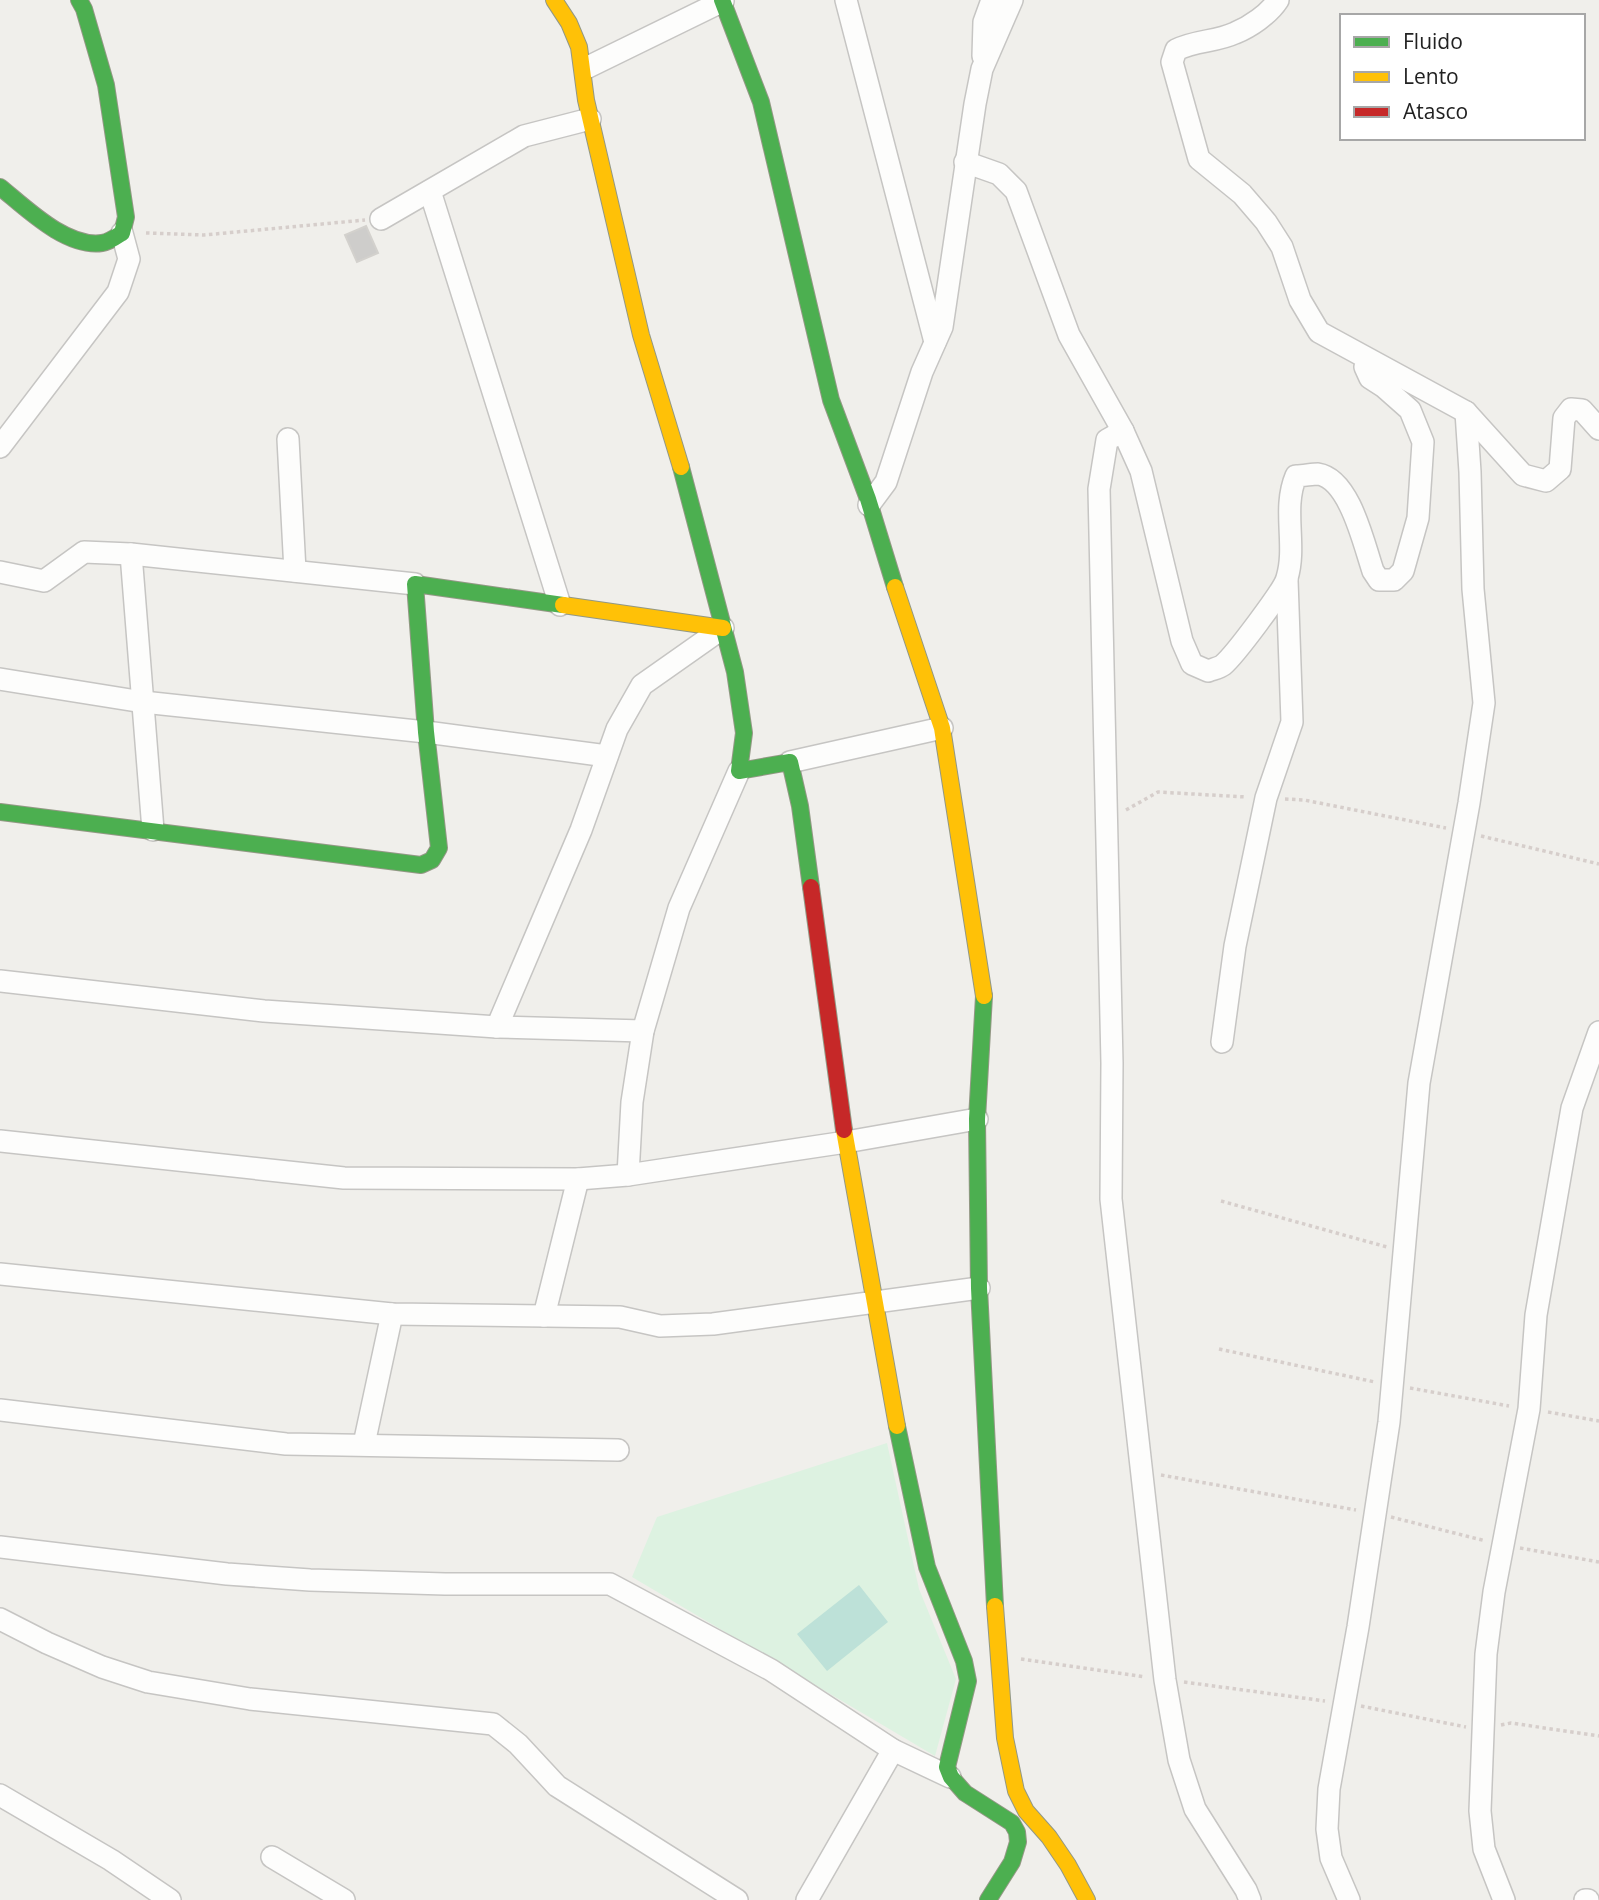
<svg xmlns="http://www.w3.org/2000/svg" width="1599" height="1900" viewBox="0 0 1599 1900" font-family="'Open Sans',sans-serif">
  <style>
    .park { fill: #ddf2e1 }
    .pitch { fill: #bde1d8 }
    .building { fill: #cecdcb; stroke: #d3d1cd; stroke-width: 2 }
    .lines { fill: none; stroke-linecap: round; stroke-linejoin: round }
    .street-casing { stroke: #c6c5c3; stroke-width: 24 }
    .fast-casing { stroke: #939885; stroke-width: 18 }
    .slow-casing { stroke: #939885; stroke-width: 18 }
    .jam-casing { stroke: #939885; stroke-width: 18 }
    .path { stroke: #d6cecb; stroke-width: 3.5; stroke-dasharray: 3.5 3.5; stroke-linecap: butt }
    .street { stroke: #fdfdfc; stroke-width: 21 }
    .fast { stroke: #4caf50; stroke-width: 16 }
    .slow { stroke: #ffc107; stroke-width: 16 }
    .jam { stroke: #c62828; stroke-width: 16 }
  </style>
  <rect width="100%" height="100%" fill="#f0efeb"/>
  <path class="park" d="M887,1443l32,146 37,90 -21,77 -303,-179 25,-60z"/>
  <path class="pitch" d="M859,1585l29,37 -61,49 -30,-37z"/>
  <path class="building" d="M366,226l12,27 -21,9 -12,-27z"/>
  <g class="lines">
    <g class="street-casing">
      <g id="street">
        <path d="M846,0l89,342"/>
        <path d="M1278,0c-9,14 -28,27 -43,33 -19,9 -39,7 -59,17l-4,12 27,97 43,35 24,28 16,25 18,53 19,32 147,80 57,63 23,6 14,-12 4,-51 7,-9 11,1 17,19"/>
        <path d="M983,56l1,-34 8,-22"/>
        <path d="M586,68l137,-67"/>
        <path d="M965,162l34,12 17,17 53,144 54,96 18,40 41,170 10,23 16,7c5,-2 11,-3 15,-6 11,-9 61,-75 64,-87 10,-33 -5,-69 9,-102 7,0 16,-2 22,-2 32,5 46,71 55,97l6,9h15l9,-9 15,-53 5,-76 -13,-32 -26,-23 -14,-9 -5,-11 7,-5"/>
        <path d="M430,191l130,414"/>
        <path d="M381,219l143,-83 66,-17"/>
        <path d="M1123,431l-16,9 -8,49 13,574 -1,136 54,481 14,80 16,49 51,81 4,10"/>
        <path d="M288,439l7,132"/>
        <path d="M0,447l118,-155 11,-33 -7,-26"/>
        <path d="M869,505l17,-23 36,-110 20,-45 33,-223 7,-35 30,-69"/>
        <path d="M131,554l22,276"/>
        <path d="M0,572l44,9 40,-29 47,2 284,30"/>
        <path d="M0,679l143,23 283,30 181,24"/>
        <path d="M790,762l152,-34"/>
        <path d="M0,981l264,30 233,16 146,4"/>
        <path d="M497,1027l84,-197 36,-101 25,-44 81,-57"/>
        <path d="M1222,1042l13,-96 31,-148 26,-76 -5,-142"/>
        <path d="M0,1141l344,37 234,1 50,-4 218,-33 131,-23"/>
        <path d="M628,1175l4,-73 11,-71 36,-123 60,-137"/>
        <path d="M0,1274l392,40 228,3 40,9 53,-2 266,-36"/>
        <path d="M544,1316l34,-137"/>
        <path d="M0,1410l286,34 332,6"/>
        <path d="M364,1444l28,-130"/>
        <path d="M0,1547l227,27 83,6 135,4h165l161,86 122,80 57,27"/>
        <path d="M0,1619l47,24 55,24 46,15 102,17 243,25 25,20 39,42 180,114"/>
        <path d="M0,1795l111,65 59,40"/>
        <path d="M272,1857l72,43"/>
        <path d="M807,1900l86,-150"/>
        <path d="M1349,1900l-18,-42 -4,-29 2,-40 29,-162 31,-205 30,-339 50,-280 15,-100 -11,-114 -3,-117 -4,-60"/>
        <path d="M1504,1900l-20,-51 -4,-38 6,-157 8,-62 35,-183 7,-94 36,-207 27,-76"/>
        <path d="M1585,1900h3"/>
      </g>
    </g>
    <g class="fast-casing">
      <g id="fast">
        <path d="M722,0l39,102 70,298 37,99 27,88"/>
        <path d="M0,187c26,21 66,61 102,56 7,-1 14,-6 20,-10l4,-16 -20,-132 -22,-76 -5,-9"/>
        <path d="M681,467l54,205 9,61 -5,38 51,-9 10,44 11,81"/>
        <path d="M0,812l421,53 11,-5 7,-12 -13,-116 -11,-148 148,21"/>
        <path d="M984,996l-7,123 2,169 16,318"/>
        <path d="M897,1426l30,141 37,94 4,20 -21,86 4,10 14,16 47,30 5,9 1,10 -6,20 -24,38"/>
      </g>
    </g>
    <g class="slow-casing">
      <g id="slow">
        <path d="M554,0l15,23 10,24 7,53 55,235 40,132"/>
        <path d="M895,587l47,141 42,268"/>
        <path d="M563,605l160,23"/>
        <path d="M844,1130l53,296"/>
        <path d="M995,1606l10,132 11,53 10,20 23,26 19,28 19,35"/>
      </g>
    </g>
    <g class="jam-casing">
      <path id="jam" d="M811,887l33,243"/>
    </g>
    <g class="path">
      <path d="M146,233l58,2 161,-15"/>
      <path d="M1285,799l19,1 142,28"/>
      <path d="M1126,810l32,-18 88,5"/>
      <path d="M1481,836l118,28"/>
      <path d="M1221,1201l166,46"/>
      <path d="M1219,1349l156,33"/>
      <path d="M1410,1388l99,18"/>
      <path d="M1548,1412l51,9"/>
      <path d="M1161,1475l195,35"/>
      <path d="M1391,1517l95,24"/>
      <path d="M1520,1548l79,14"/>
      <path d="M1021,1659l124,18"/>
      <path d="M1184,1682l141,19"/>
      <path d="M1361,1706l105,21"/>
      <path d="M1501,1725l10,-2 88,13"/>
    </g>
    <use href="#street" class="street"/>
    <use href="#fast" class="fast"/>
    <use href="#slow" class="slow"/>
    <use href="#jam" class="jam"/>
  </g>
  <rect x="1340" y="14" width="245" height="126" fill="#ffffff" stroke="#a7a7a7" stroke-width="2"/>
  <rect x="1354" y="37" width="35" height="10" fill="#4caf50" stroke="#a7a7a7" stroke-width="2"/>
  <text x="1403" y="49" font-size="21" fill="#222222">Fluido</text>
  <rect x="1354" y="72" width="35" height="10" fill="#ffc107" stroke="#a7a7a7" stroke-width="2"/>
  <text x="1403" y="84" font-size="21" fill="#222222">Lento</text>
  <rect x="1354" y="107" width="35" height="10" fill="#c62828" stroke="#a7a7a7" stroke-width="2"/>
  <text x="1403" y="119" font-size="21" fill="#222222">Atasco</text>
</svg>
